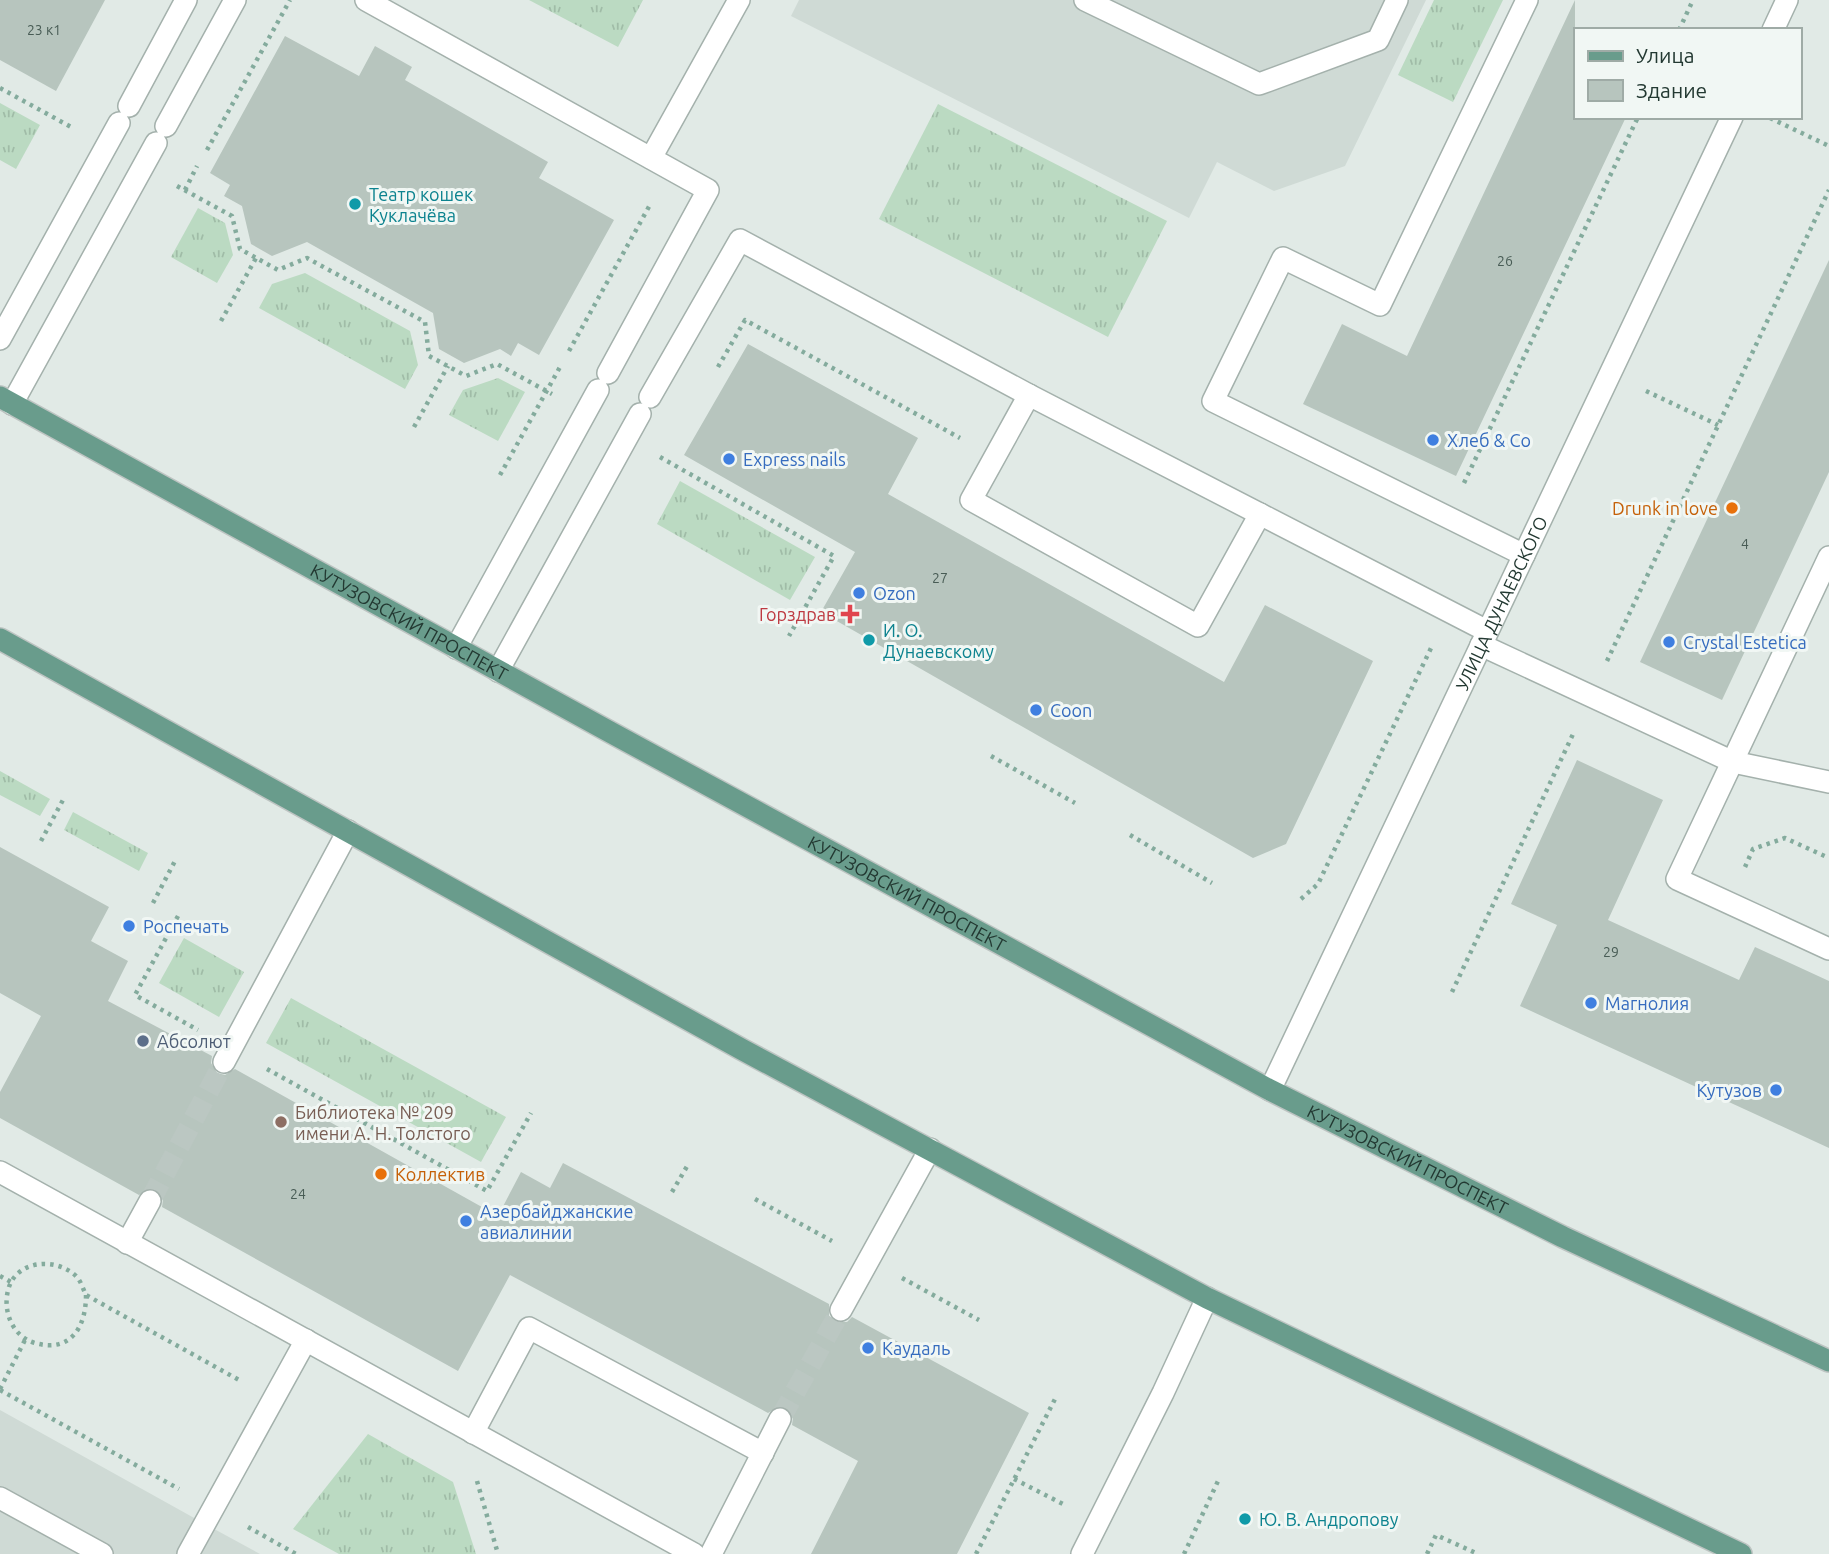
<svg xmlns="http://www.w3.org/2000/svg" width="1829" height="1554" viewBox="0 0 1829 1554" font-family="Ubuntu,sans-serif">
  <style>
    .built { fill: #cfdad5 }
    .grass { fill: url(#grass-tufts) }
    .building { fill: #b7c5be }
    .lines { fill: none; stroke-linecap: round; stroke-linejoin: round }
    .minor-tunnel { stroke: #bbc7c2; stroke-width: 21; stroke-dasharray: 21 10; stroke-linecap: butt }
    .minor-casing { stroke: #a4b1ac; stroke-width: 24 }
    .major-casing { stroke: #bdc4c2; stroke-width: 24 }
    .path { stroke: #84ab9d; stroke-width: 4.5; stroke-dasharray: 3.5 5; stroke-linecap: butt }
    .minor { stroke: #fff; stroke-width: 21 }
    .major { stroke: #699c8c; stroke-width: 21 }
    .culture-dot { fill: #0f9aa8; stroke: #f1f7f4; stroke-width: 2.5 }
    .shop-dot { fill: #3f7fe0; stroke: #f1f7f4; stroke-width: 2.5 }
    .food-dot { fill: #e8710a; stroke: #f1f7f4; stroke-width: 2.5 }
    .health-dot { fill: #e0444e; stroke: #f1f7f4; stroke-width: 2.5 }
    .service-dot { fill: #5c6f8a; stroke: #f1f7f4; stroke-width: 2.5 }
    .education-dot { fill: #8d6e63; stroke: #f1f7f4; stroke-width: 2.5 }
    .labels { text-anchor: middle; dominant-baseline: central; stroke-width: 6; stroke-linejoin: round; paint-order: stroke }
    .number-label { font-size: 14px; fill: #485c55 }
    .culture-label { font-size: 18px; fill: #0d838f; stroke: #f1f7f4; text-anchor: start }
    .shop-label { font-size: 18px; fill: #366cbe; stroke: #f1f7f4; text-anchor: start }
    .food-label { font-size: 18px; fill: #c56008; stroke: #f1f7f4; text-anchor: end }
    .street-label { font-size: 18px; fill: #233932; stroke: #f1f7f4 }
    .health-label { font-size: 18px; fill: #be3a42; stroke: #f1f7f4; text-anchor: end }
    .service-label { font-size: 18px; fill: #4e5e75; stroke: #f1f7f4; text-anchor: start }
    .education-label { font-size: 18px; fill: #785e54; stroke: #f1f7f4; text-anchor: start }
  </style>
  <defs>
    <pattern id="grass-tufts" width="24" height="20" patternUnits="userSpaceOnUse" patternTransform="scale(1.75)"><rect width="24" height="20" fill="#bbdac2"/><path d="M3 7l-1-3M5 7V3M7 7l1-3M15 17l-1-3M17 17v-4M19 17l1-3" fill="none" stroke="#a0bca7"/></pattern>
  </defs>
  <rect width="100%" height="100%" fill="#e1eae6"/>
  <g class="built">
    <path d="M799,0h627l-81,166 -71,25 -57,-29 -28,56 -398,-202z"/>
    <path d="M0,1410l205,114 55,30h-260z"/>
  </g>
  <g class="grass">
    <path d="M529,0h114l-25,47z"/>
    <path d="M1434,0h69l-50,102 -55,-27z"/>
    <path d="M0,103l40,22 -24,44 -16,-9z"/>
    <path d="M938,104l229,117 -59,116 -229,-118z"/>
    <path d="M198,208l27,15 8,32 -16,28 -46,-26z"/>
    <path d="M305,273l105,58 8,34 -13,24 -146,-81 13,-24z"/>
    <path d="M498,378l27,14 -27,49 -49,-26 14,-25z"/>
    <path d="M680,481l135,76 -25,43 -133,-76z"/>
    <path d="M0,771l50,28 -10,17 -40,-21z"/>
    <path d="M73,812l75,41 -9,18 -75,-41z"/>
    <path d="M184,938l60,34 -25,45 -60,-34z"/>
    <path d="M291,998l215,119 -25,45 -215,-119z"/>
    <path d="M368,1434l85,48 23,72h-137l-46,-25z"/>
  </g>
  <g class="building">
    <path d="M0,0h105l-49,91 -56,-31z"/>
    <path d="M1575,0v117h51l-170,359 -153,-72 39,-80 65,32z"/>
    <path d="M285,36l74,40 16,-30 37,21 -7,13 143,82 -9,16 75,42 -75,135 -21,-12 -7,13 -11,-7 -36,14 -25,-14 -6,-36 -126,-71 -35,14 -21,-12 -9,-38 -18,-10 6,-11 -20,-12z"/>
    <path d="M1829,260v212l-107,228 -82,-38z"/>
    <path d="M748,344l170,94 -30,56 336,188 41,-77 108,56 -87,183 -33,14 -432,-246 34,-60 -171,-97z"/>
    <path d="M1577,760l86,40 -55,120 131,60 16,-33 74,34v167l-309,-142 37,-81 -46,-21z"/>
    <path d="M0,847l109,60 -18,34 37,20 -20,40 104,55 -1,7 6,10 8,2 10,-6 263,147 23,-44 29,16 13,-25 266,141v12l6,6h12l5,-5 177,96 -72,141h-146l47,-93 -66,-36 1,-7 -6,-10 -8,-2 -11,7 -258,-138 -52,96 -296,-164 1,-7 -6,-10 -8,-2 -10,7 -139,-77v-26l41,-76 -41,-23z"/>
  </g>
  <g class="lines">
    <g class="minor-tunnel">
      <path d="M150,1201l74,-139"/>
      <path d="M780,1419l61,-109"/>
    </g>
    <g class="minor-casing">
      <g id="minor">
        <path d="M366,0l342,190 -100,183"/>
        <path d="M1085,0l174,84 119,-44 19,-40"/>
        <path d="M1773,30l14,-30"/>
        <path d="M129,106l57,-106"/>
        <path d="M166,126l69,-126"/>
        <path d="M651,158l88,-158"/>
        <path d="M0,339l119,-216"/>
        <path d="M1029,395l-58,105 227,126 62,-112"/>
        <path d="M650,397l90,-157 289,155 458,236"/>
        <path d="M12,404l144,-261"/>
        <path d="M1524,555l-311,-154 70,-143 97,47 147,-305"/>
        <path d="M1829,557l-152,322 152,70"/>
        <path d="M1481,645l252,117 96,20"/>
        <path d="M456,648l142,-258"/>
        <path d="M498,671l142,-257"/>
        <path d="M224,1062l124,-231"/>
        <path id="s1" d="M1270,1090l462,-973"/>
        <path d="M0,1172l694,382"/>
        <path d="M127,1243l23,-42"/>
        <path d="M841,1310l89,-161"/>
        <path d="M473,1433l56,-105 234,125"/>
        <path d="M0,1498l102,56"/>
        <path d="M188,1554l118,-214"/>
        <path d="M711,1554l69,-135"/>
        <path d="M1082,1554l81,-161 44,-95"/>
      </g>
    </g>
    <g class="major-casing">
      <g id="major">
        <path id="s2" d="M0,397l610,335 660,358 293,147 266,124"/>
        <path d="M0,639l743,411 464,248 534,256"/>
      </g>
    </g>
    <g class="path">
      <path d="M1679,30l14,-30"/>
      <path d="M0,88l71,39"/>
      <path d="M1770,118l59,28"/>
      <path d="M207,150l83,-150"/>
      <path d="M177,186l55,30 8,33 38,21 29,-12 118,64 4,34 37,20 31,-12 55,30"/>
      <path d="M185,190l12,-24"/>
      <path d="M221,321l35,-63"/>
      <path d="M569,351l82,-148"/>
      <path d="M718,367l27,-47 215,118"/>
      <path d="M1646,391l72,34"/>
      <path d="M414,427l34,-61"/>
      <path d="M660,457l174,99 -45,80"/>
      <path d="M500,475l60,-108"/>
      <path d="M1464,483l174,-366"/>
      <path d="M1607,661l222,-471"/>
      <path d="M991,756l84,47"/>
      <path d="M1130,835l82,48"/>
      <path d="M41,841l23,-43"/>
      <path d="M1745,867l8,-18 32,-11 44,20"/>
      <path d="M1301,899l17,-15 114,-238"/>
      <path d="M153,903l23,-44"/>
      <path d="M178,916l-43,79 63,35"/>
      <path d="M1452,992l122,-260"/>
      <path d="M267,1069l220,122 44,-78"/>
      <path d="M672,1192l17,-29"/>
      <path d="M755,1199l77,42"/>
      <path d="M0,1276l11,6"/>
      <path d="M902,1278l77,42"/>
      <path d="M86,1295c0,32 -15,58 -51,48 -25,-7 -35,-38 -24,-61 13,-23 47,-23 65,-6 5,5 7,13 10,19l153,85"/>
      <path d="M0,1389l25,-49"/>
      <path d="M0,1390l179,99"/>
      <path d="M1014,1479l49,25"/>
      <path d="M477,1481l21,73"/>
      <path d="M248,1527l48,27"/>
      <path d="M976,1554l79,-155"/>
      <path d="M1184,1554l34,-73"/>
      <path d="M1427,1554l9,-19 42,19"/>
    </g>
    <use href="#minor" class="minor"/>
    <use href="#major" class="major"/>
  </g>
  <g class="culture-dot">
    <circle cx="355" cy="204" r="7"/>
    <circle cx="869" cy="640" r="7"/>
    <circle cx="1245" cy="1519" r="7"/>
  </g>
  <g class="shop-dot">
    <circle cx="1433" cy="440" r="7"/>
    <circle cx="729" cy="459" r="7"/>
    <circle cx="859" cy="593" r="7"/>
    <circle cx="1669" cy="642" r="7"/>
    <circle cx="1036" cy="710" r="7"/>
    <circle cx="129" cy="926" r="7"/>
    <circle cx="1591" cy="1003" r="7"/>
    <circle cx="1776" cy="1090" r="7"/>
    <circle cx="466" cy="1221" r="7"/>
    <circle cx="868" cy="1348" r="7"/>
  </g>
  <g class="food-dot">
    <circle cx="1732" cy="508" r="7"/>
    <circle cx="381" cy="1174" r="7"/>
  </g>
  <path class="health-dot" d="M846.5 603.5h7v7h7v7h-7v7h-7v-7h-7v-7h7z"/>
  <circle class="service-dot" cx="143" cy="1041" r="7"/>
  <circle class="education-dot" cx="281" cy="1122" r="7"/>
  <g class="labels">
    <g class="number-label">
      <text x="44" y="30">23 к1</text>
      <text x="1505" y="261">26</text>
      <text x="1745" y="544">4</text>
      <text x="940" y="578">27</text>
      <text x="1611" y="952">29</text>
      <text x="298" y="1194">24</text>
    </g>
    <g class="culture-label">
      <text x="369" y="194">Театр кошек<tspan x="369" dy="21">Куклачёва</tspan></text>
      <text x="883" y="630">И. О.<tspan x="883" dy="21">Дунаевскому</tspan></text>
      <text x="1259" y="1519">Ю. В. Андропову</text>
    </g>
    <g class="shop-label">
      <text x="1447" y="440">Хлеб &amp; Co</text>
      <text x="743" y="459">Express nails</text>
      <text x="873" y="593">Ozon</text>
      <text x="1683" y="642">Crystal Estetica</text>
      <text x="1050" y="710">Coon</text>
      <text x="143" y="926">Роспечать</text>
      <text x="1605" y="1003">Магнолия</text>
      <text x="1762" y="1090" text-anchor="end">Кутузов</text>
      <text x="480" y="1211">Азербайджанские<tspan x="480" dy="21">авиалинии</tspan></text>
      <text x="882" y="1348">Каудаль</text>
    </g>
    <g class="food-label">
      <text x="1718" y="508">Drunk in love</text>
      <text x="395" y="1174" text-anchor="start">Коллектив</text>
    </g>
    <g class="street-label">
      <text stroke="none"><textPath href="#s1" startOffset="539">УЛИЦА ДУНАЕВСКОГО</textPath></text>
      <text stroke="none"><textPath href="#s2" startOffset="467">КУТУЗОВСКИЙ ПРОСПЕКТ</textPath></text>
      <text stroke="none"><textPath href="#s2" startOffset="1034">КУТУЗОВСКИЙ ПРОСПЕКТ</textPath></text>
      <text stroke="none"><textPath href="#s2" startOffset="1601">КУТУЗОВСКИЙ ПРОСПЕКТ</textPath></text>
    </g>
    <g class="health-label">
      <text x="836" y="614">Горздрав</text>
    </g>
    <g class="service-label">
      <text x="157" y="1041">Абсолют</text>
    </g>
    <g class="education-label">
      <text x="295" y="1112">Библиотека № 209<tspan x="295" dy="21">имени А. Н. Толстого</tspan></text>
    </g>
  </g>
  <rect x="1574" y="28" width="228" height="91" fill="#f1f7f4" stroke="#9faba6" stroke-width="2"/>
  <rect x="1588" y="51" width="35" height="10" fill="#699c8c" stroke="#9faba6" stroke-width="2"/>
  <text x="1636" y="63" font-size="21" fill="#233932">Улица</text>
  <rect x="1588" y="80" width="35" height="21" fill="#b7c5be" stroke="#9faba6" stroke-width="2"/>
  <text x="1636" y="98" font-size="21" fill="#233932">Здание</text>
</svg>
